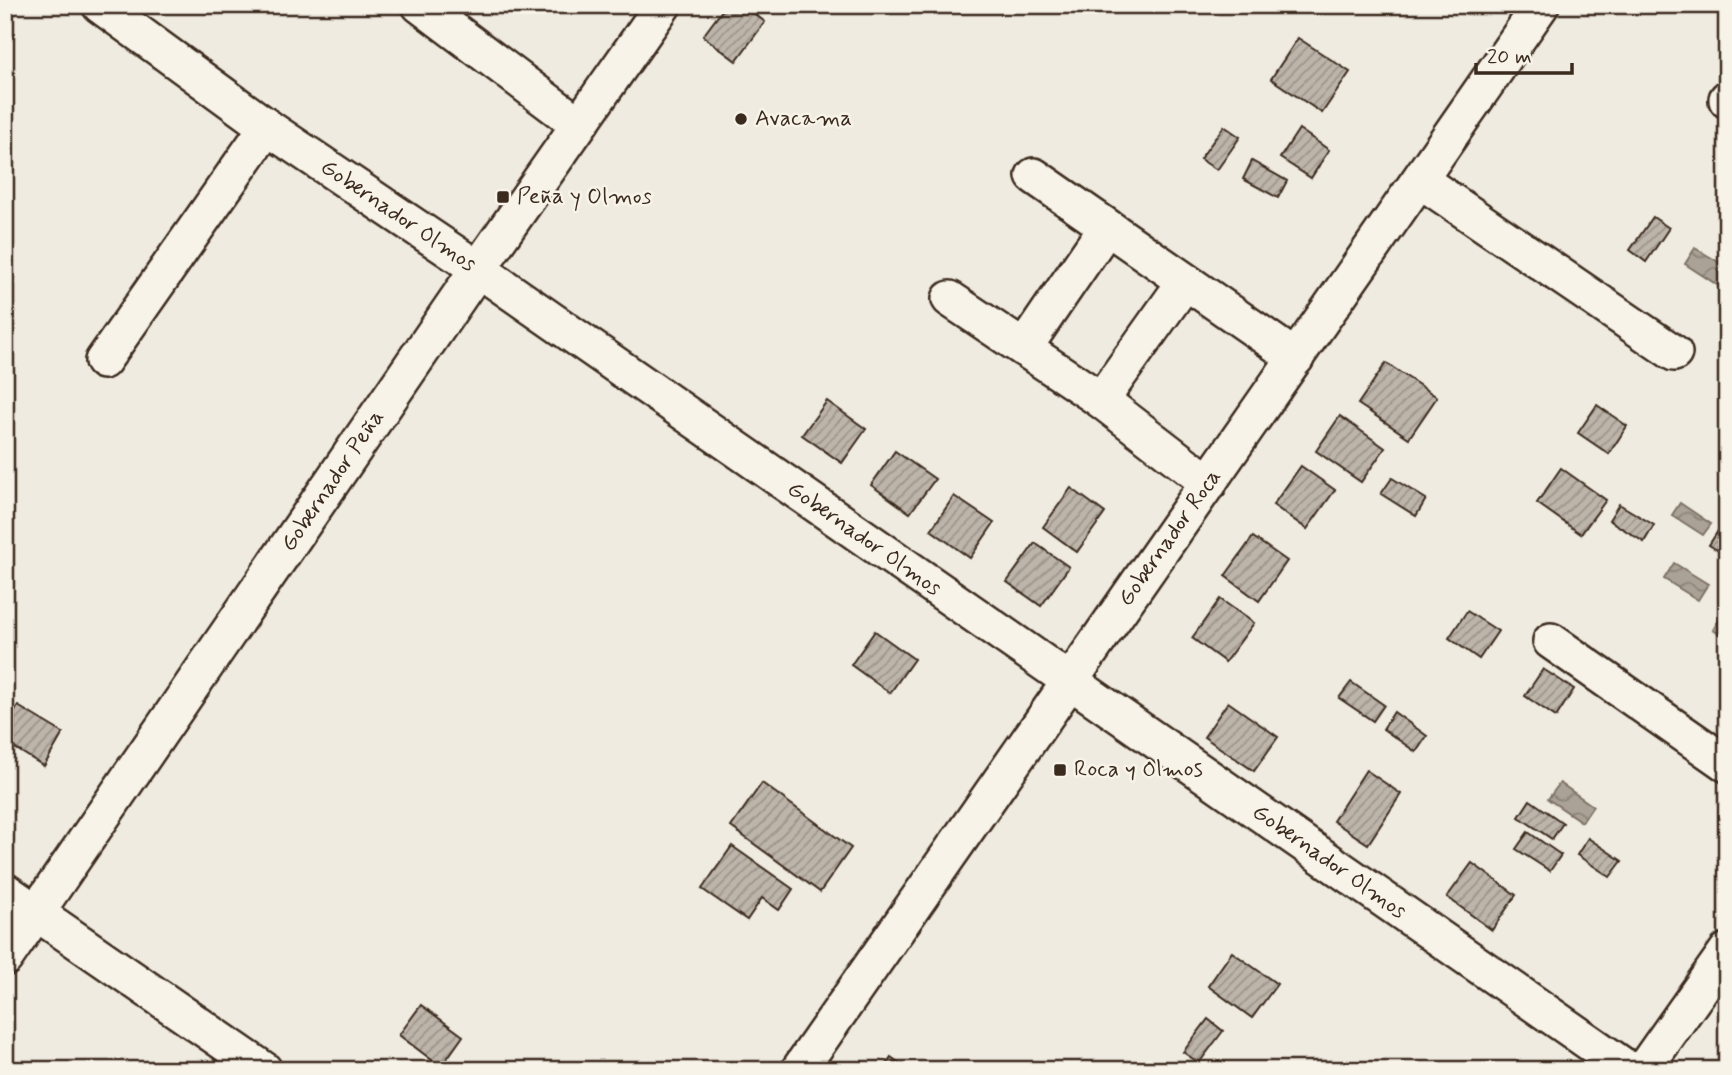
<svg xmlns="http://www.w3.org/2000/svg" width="1732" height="1075" viewBox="0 0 1732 1075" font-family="Mynerve,sans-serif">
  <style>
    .water { fill: url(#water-waves); stroke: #7e7266; stroke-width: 2 }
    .building { fill: url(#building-hatch); stroke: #3b2a1e; stroke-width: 2 }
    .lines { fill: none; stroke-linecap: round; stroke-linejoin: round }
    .street-casing { stroke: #3b2a1e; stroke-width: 40 }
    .street { stroke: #f7f3e8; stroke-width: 35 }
    .poi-dot { fill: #3b2a1e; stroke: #f7f3e8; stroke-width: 2.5 }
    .labels { text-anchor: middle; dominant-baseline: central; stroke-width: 5; stroke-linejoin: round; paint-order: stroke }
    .poi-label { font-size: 23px; fill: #3b2a1e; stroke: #f7f3e8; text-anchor: start }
    .street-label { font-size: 23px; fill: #3b2a1e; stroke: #f7f3e8 }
  </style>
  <defs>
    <pattern id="water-waves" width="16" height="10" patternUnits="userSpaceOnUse" patternTransform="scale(1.75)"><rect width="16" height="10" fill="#aaa296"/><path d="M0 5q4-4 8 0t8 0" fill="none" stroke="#8c847a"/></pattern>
    <pattern id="building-hatch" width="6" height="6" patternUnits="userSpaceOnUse" patternTransform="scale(1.75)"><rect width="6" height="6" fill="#bdb5aa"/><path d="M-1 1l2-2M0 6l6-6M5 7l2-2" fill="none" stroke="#9b938a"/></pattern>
  </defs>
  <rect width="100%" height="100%" fill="#efebe0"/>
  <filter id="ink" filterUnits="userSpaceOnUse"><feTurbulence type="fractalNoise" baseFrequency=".0143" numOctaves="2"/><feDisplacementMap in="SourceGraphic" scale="14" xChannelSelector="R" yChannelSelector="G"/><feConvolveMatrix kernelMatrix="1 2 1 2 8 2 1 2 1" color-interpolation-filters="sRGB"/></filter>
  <g filter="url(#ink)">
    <g class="water">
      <path d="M1695,248l32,19v7l-8,12 -34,-22z"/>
      <path d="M1680,503l31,21 -8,11 -31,-20z"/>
      <path d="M1674,563l34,21 -10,16 -34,-21z"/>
      <path d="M1723,613l4,3v23l-14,-9z"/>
      <path d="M1560,783l33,23 -11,16 -34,-23z"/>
    </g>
    <g class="building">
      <path d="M726,5h17l22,17 -29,39 -33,-25z"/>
      <path d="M1298,38l52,34 -28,41 -51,-34z"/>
      <path d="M1224,126l16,11 -23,33 -17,-11z"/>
      <path d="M1299,129l30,21 -18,28 -31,-20z"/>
      <path d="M1252,161l35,20 -9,17 -35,-19z"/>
      <path d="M1653,217l16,11 -23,34 -16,-12z"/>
      <path d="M1386,363l51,34 -28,41 -51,-34z"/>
      <path d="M827,401l39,28 -24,34 -40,-28z"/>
      <path d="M1597,405l30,21 -18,28 -31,-21z"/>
      <path d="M1340,416l45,32 -24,34 -45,-31z"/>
      <path d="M895,451l40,28 -25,34 -39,-28z"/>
      <path d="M1301,466l34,24 -28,39 -34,-24z"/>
      <path d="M1561,468l45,32 -25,34 -44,-31z"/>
      <path d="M1392,478l34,21 -10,17 -35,-22z"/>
      <path d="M1071,488l34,25 -28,39 -34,-25z"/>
      <path d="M954,496l40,27 -24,35 -39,-28z"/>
      <path d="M1619,504l35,21 -10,17 -35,-22z"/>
      <path d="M1718,531l9,2v23l-18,-11z"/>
      <path d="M1253,537l34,24 -28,40 -34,-25z"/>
      <path d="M1035,543l34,24 -28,39 -34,-24z"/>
      <path d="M1220,599l34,24 -29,39 -33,-24z"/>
      <path d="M1467,611l31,20 -19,28 -30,-21z"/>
      <path d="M875,631l39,28 -24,34 -39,-28z"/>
      <path d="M1543,669l31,20 -18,28 -31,-21z"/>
      <path d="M1351,682l33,23 -11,16 -34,-23z"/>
      <path d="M1228,702l50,35 -24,34 -50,-34z"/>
      <path d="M18,706l45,27 -19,33 -39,-24v-14z"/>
      <path d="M1394,712l33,24 -11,16 -33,-23z"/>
      <path d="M1366,770l35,24 -33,50 -35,-23z"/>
      <path d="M762,783l89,65 -31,44 -89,-65z"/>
      <path d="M1530,800l33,23 -11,16 -33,-22z"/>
      <path d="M1528,832l33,23 -11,16 -34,-22z"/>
      <path d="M1588,838l34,23 -12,16 -33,-22z"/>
      <path d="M732,846l61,43 -14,21 -17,-12 -15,22 -45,-31z"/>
      <path d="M1472,863l44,32 -24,35 -45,-33z"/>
      <path d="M1232,952l45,32 -25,34 -44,-32z"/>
      <path d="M421,1005l42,31 -22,31 -42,-32z"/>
      <path d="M1208,1019l15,12 -24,32 -16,-11z"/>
      <path d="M891,1057l18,13h-27z"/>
    </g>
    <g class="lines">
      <g class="street-casing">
        <g id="street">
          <path d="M100,5l167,122 211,142 1151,801"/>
          <path d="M420,5l158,119"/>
          <path d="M1727,99v1"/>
          <path d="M1034,176l262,182"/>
          <path d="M1420,180l254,173"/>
          <path d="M950,299l151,101 108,83"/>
          <path d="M1024,348l82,-120"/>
          <path d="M103,361l164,-234"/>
          <path d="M1101,400l84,-118"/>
          <path d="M1551,641l176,123"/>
          <path d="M5,891l259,179"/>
          <path d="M5,958l473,-689 185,-264"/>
          <path d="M799,1070l742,-1065"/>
          <path d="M1643,1070l84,-119"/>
        </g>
      </g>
      <use href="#street" class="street"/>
    </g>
  </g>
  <g class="poi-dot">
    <circle cx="741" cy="119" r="7"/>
    <rect x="496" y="190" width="14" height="14" rx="3.5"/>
    <rect x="1053" y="763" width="14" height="14" rx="3.5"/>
  </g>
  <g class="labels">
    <g class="poi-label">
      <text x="755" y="119">Avacama</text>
      <text x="517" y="197">Peña y Olmos</text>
      <text x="1074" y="770">Roca y Olmos</text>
    </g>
    <g class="street-label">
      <text transform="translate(398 216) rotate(34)">Gobernador Olmos</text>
      <text transform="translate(333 481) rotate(-56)">Gobernador Peña</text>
      <text transform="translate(1170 538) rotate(-55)">Gobernador Roca</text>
      <text transform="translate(864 539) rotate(35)">Gobernador Olmos</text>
      <text transform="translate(1329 862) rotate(35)">Gobernador Olmos</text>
    </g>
  </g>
  <rect width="1732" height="1075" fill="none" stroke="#f7f3e8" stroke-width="28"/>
  <rect x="14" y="14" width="1704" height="1047" fill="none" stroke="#3b2a1e" stroke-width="2.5" filter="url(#ink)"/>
  <path d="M1476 63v10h96v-10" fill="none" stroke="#3b2a1e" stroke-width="3.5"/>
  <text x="1487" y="63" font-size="21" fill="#3b2a1e" stroke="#f7f3e8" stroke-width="5" paint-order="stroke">20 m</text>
</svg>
